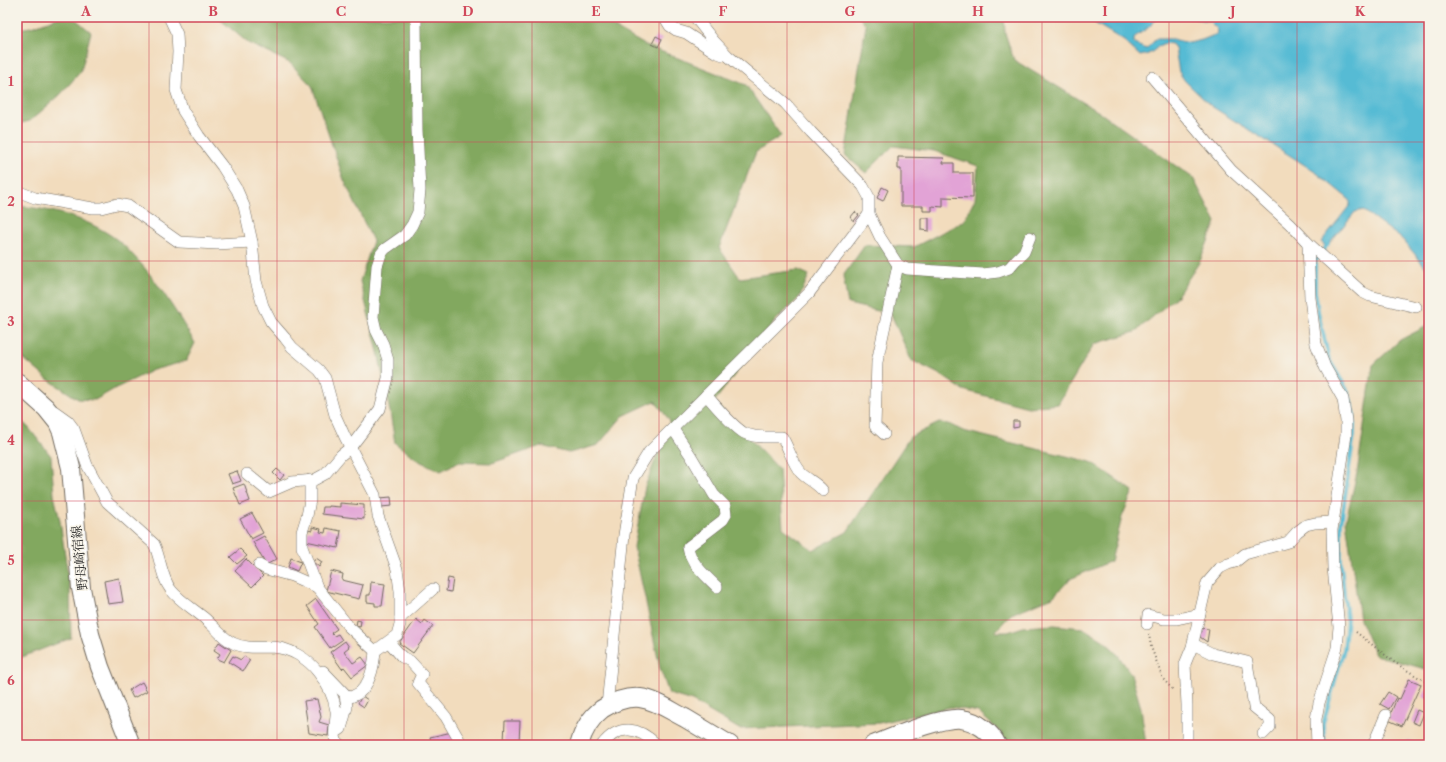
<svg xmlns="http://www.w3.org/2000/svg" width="1446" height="762" viewBox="0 0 1446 762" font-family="'Libre Caslon Text','Noto Serif JP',serif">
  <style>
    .forest { fill: #82a85e; stroke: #566a44 }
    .water { fill: #56bbd4; stroke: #407380 }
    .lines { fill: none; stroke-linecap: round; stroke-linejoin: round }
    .stream { stroke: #56bbd4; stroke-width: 3.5 }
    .building { fill: #e2a3d6 }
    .street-casing { stroke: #71695e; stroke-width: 12 }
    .primary-casing { stroke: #71695e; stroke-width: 20 }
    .path { stroke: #71695e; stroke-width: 2; stroke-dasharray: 1 3; stroke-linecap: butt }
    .street { stroke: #fff; stroke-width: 11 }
    .primary { stroke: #fff; stroke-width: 18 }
    .grid { fill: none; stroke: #d1495b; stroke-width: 1; stroke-opacity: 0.55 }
    .labels { text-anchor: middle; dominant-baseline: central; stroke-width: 3; stroke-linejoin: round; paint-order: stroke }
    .street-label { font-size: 13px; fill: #2b2b2b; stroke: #f7f3e8 }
    .neatline { fill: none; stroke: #d1495b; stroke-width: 1.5 }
    .grid-label { font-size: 13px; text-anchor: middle; font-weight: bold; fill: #d1495b }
  </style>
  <rect width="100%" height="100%" fill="#f7f3e8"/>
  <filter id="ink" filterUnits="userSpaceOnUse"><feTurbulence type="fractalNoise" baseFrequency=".025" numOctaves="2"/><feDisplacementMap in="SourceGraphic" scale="8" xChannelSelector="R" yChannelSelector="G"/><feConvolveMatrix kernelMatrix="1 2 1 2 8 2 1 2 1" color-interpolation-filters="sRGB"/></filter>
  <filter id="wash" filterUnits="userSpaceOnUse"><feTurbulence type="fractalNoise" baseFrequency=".012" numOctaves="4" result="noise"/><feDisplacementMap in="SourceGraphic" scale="16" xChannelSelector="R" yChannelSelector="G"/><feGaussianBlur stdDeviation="0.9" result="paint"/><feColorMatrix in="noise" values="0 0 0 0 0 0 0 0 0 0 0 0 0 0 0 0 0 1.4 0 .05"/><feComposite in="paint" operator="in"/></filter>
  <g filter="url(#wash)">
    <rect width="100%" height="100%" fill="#f2dcbd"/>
    <g class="forest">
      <path d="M60,17h13l18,15 -10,39 -21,24 -30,26 -13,3v-95l14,-2z"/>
      <path d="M217,17h379l49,28 101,40 35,51 -25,16 -37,96 21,30 58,-8 11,5 -10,23 -24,23 -61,81 65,67 4,59 30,22 34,-18 63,-95 29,-14 10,1 14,7 128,31 42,29 -11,26 -11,44 -41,18 -17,18 -42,17 -16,18h13l15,-5 31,-2 29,3 20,12 12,11 16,23 10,34 5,37h-141l-4,-12 -23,-21 -27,-5 -72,16 -140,6 -47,-28 -23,-7 -9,-26 -26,-121 11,-60 25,-66 -15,-20 -32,15 -25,29 -29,8 -28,-7 -49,17 -34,-1 -17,9 -20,-9 -26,-19 -5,-31 -12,-60 -18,-71 13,-40 -29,-61 -32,-94 -22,-23 -42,-20z"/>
      <path d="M859,17h145l1,16 9,27 85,52 94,66 23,44 -16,39 -23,35 -42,36 -41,12 -36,60 -30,3 -65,-17 -22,-15 -30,-15 -20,-46 -43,-10 -5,-28 22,-31 49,2 50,-26 11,-22 3,-33 -44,-15 -41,-5 -27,27 -21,-18 21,-130z"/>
      <path d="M17,206c36,3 74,13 103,36 5,4 9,9 13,13 25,26 43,57 62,88l-9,18 -33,9 -37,18 -21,12 -17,-1 -32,-21 -23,-20 -6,-7z"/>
      <path d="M1429,325v345l-54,-15 -15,-35 -14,-100 11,-47 16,-108 27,-25z"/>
      <path d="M17,417l11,10 23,29 3,39 6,26 10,68 1,49 -54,21z"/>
    </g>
    <path class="water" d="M1085,17h78l-5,1 -9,9 -13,9 -2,3v5l12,5 10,-10h16l17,4 13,-3 15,-6 1,-4 -9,-9 -24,-4h244v254l-27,-32 -39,-29 -8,2 -29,35 -5,-5 29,-37v-5l-32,-26 -21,-14 -86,-54 -26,-25 -6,-9 -4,-24 -3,-4c-13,-3 -13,4 -22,9 -3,2 -7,2 -10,3l-16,-15z"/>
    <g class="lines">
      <path class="stream" d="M1325,745l-2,-21 21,-75 3,-30 -6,-55v-39l13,-90v-20l-5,-22 -20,-34 -10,-43 -4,-25v-29l13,-18"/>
    </g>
    <g id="blocks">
      <g class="building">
        <path d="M656,36l6,3 -4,8 -6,-3z"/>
        <path d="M898,157l46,1 -1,5h11v10h19v25l-30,-1v10l-11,-1v5h-9v-5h-22v-37h-3z"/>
        <path d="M882,187l6,3 -5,11 -6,-3z"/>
        <path d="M855,212l4,3 -5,6 -4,-3z"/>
        <path d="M921,218h8v13l-8,-1z"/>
        <path d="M1013,421h6v6l-6,1z"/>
        <path d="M277,469l7,6 -4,5 -7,-7z"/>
        <path d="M237,471l4,10 -9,3 -4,-10z"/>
        <path d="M244,484l6,17 -10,4 -7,-17z"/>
        <path d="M391,497l1,9 -11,1 -1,-9z"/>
        <path d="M340,503l24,2v14l-42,-5 1,-7h6v-1l11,1z"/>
        <path d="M252,513l11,20 -12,6 -11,-20z"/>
        <path d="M312,527l9,2 -1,3 5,1 1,-5 15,3 -3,17 -32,-7 2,-11 4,1z"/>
        <path d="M264,536l13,23 -11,6 -13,-23z"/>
        <path d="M240,549l7,7 -10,8 -7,-7z"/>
        <path d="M291,558l10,4 -4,9 -9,-4z"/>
        <path d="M316,558l6,4 -3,5 -6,-5z"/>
        <path d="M246,559l17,17 -11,11 -17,-16z"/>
        <path d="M331,571l12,3 -1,6 21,5 -4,14 -33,-8z"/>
        <path d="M119,578l4,24 -15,2 -4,-23z"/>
        <path d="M448,578l5,1 -2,13 -5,-1z"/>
        <path d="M371,582l14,2 -3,22h-7v-3l-8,-1v-7h3z"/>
        <path d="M316,599l21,30 -6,4 3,3 4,-2 4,6 -12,8 -15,-21 4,-3 -12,-18z"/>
        <path d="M416,619l6,5 3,-4 8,6 -20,27 -14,-10z"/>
        <path d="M357,620l4,1 -1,6 -4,-1z"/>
        <path d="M1200,628l9,1 -2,13 -7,-5z"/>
        <path d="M345,641l4,6 -5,4 9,12 9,-6 6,8 -16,12 -8,-10 -2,2 -12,-17z"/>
        <path d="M219,642l12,8 -7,12 -7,-3 3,-5 -6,-4z"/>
        <path d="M233,656l8,4 3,-4 6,4 -7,11 -14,-9z"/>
        <path d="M1409,679l12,5 -19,42 -14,-6 9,-22 3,1z"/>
        <path d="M142,682l5,9 -14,7 -4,-8z"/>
        <path d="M1426,689l3,1v10l-6,-3z"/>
        <path d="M1388,692l8,5 -7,12 -9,-5z"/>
        <path d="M362,696l6,4 -4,7 -6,-4z"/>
        <path d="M317,699l4,18 -2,5 10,3 -1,11 -19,-3 -5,-32z"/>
        <path d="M1417,710l7,3 -5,12 -7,-3z"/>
        <path d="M505,721h15l-1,22 -15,-1z"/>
        <path d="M452,732l3,13h-23l-2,-8z"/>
        <path d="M1408,740l13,5h-15z"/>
      </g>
    </g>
  </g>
  <g filter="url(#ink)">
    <use href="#blocks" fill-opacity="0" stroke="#71695e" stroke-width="1"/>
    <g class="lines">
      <g class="street-casing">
        <g id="street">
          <path d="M169,17l8,17 1,18 -2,38 7,21 16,25 23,30 15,24 7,16 8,36 4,39 7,25 8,16 14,16 7,9 27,23 6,8 10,37 10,22 30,58 3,21 19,53 3,22v33l-3,11 -22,16c-1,14 -4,31 -15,41 -3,3 -10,5 -14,7"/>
          <path d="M695,17l18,23 15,16 57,47 26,29 52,54 6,11v17l11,23 18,28 9,4 76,5 15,-2 11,-4 7,-8 8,-8 6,-15"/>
          <path d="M665,18l5,8 6,4 10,3 29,19 8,3"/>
          <path d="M1152,77l79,93 59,54 18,19 54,49 8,4 46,11"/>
          <path d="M17,191l18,7 58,10h8l16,-4 11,2 51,36 38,2 35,-2"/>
          <path d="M1308,243l2,55 6,46 9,23 18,32 3,22v14l-14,95 1,38 6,59 -2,21 -18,55 -3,16 1,26"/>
          <path d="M706,395c11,12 25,30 38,38 10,5 26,4 38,4 7,11 10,26 19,36 7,7 16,10 22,18"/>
          <path d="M54,411l14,10 6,8 13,36 20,37 47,42c7,15 7,33 17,46 9,11 21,18 32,27 10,8 19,21 30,26 12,6 26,4 39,4 18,1 35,11 46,25 9,11 16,25 18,39 1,10 -6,28 4,34"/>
          <path d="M673,429l18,27 23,39 11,11 1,9 -3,5 -35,27c2,16 18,29 29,40"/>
          <path d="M884,434l-9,-8 2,-64 21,-97"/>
          <path d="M247,474l22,18 23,-10 22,-2 11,-6 16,-19 9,-7 30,-39 8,-31v-18l-5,-16 -7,-14 -3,-13 4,-51 4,-12 4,-5 20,-14 7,-10 6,-13 2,-22 -3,-60 -1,-113"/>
          <path d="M310,480v20l-3,16 -5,16v15l15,40 32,40 26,24"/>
          <path d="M259,565l7,4 26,7 25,11"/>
          <path d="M400,618l33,-29"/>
          <path d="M1147,624l1,-9 16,4h13l23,-5"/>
          <path d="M389,642l13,15 8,4 12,13 -4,9 28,34 16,28"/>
          <path d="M1193,644l20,10 34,8 7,45 16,13v7l-7,7"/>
          <path d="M323,671l22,23 2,13 -6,22 -3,2"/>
          <path d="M607,706l17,-171 9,-57 16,-26 160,-159 60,-79"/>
          <path d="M602,745c17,-22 37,-18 55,0"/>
          <path d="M1187,745v-40l-2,-41 7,-17 15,-64 13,-15 8,-4 7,-2 10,-8 43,-12 9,-10 9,-7 9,-2 18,-1"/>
          <path d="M1373,745l13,-30"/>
        </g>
      </g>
      <g class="primary-casing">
        <g id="primary">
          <path d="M17,382l29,26 12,15 4,9 9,36 10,120 9,46 10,33 31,78"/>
          <path d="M579,745c4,-14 11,-27 23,-36 11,-7 25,-12 38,-11 16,2 31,13 45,20 15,9 30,18 45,27"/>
          <path d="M873,745c21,-8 67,-28 88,-26 16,2 30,13 36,26"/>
        </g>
      </g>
      <g class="path">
        <path d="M1356,632l38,30 35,22"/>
        <path d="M1149,634l2,13 12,32 11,12"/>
      </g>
      <use href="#street" class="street"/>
      <use href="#primary" class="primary"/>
    </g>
  </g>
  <path class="grid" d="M149,17v728M277,17v728M404,17v728M532,17v728M659,17v728M787,17v728M914,17v728M1042,17v728M1169,17v728M1297,17v728M17,142h1412M17,261h1412M17,381h1412M17,501h1412M17,620h1412"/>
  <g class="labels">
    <g class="street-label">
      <text transform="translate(79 558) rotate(-96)">野母崎宿線</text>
    </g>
  </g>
  <rect width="1446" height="762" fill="none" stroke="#f7f3e8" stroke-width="44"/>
  <rect x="22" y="22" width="1402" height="718" class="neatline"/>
  <g class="grid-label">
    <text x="86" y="16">A</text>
    <text x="213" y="16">B</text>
    <text x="341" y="16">C</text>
    <text x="468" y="16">D</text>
    <text x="596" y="16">E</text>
    <text x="723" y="16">F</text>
    <text x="850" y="16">G</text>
    <text x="978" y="16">H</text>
    <text x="1105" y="16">I</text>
    <text x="1233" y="16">J</text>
    <text x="1360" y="16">K</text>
    <text x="11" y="86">1</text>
    <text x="11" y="206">2</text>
    <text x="11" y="326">3</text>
    <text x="11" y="445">4</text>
    <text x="11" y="565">5</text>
    <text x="11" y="685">6</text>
  </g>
</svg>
